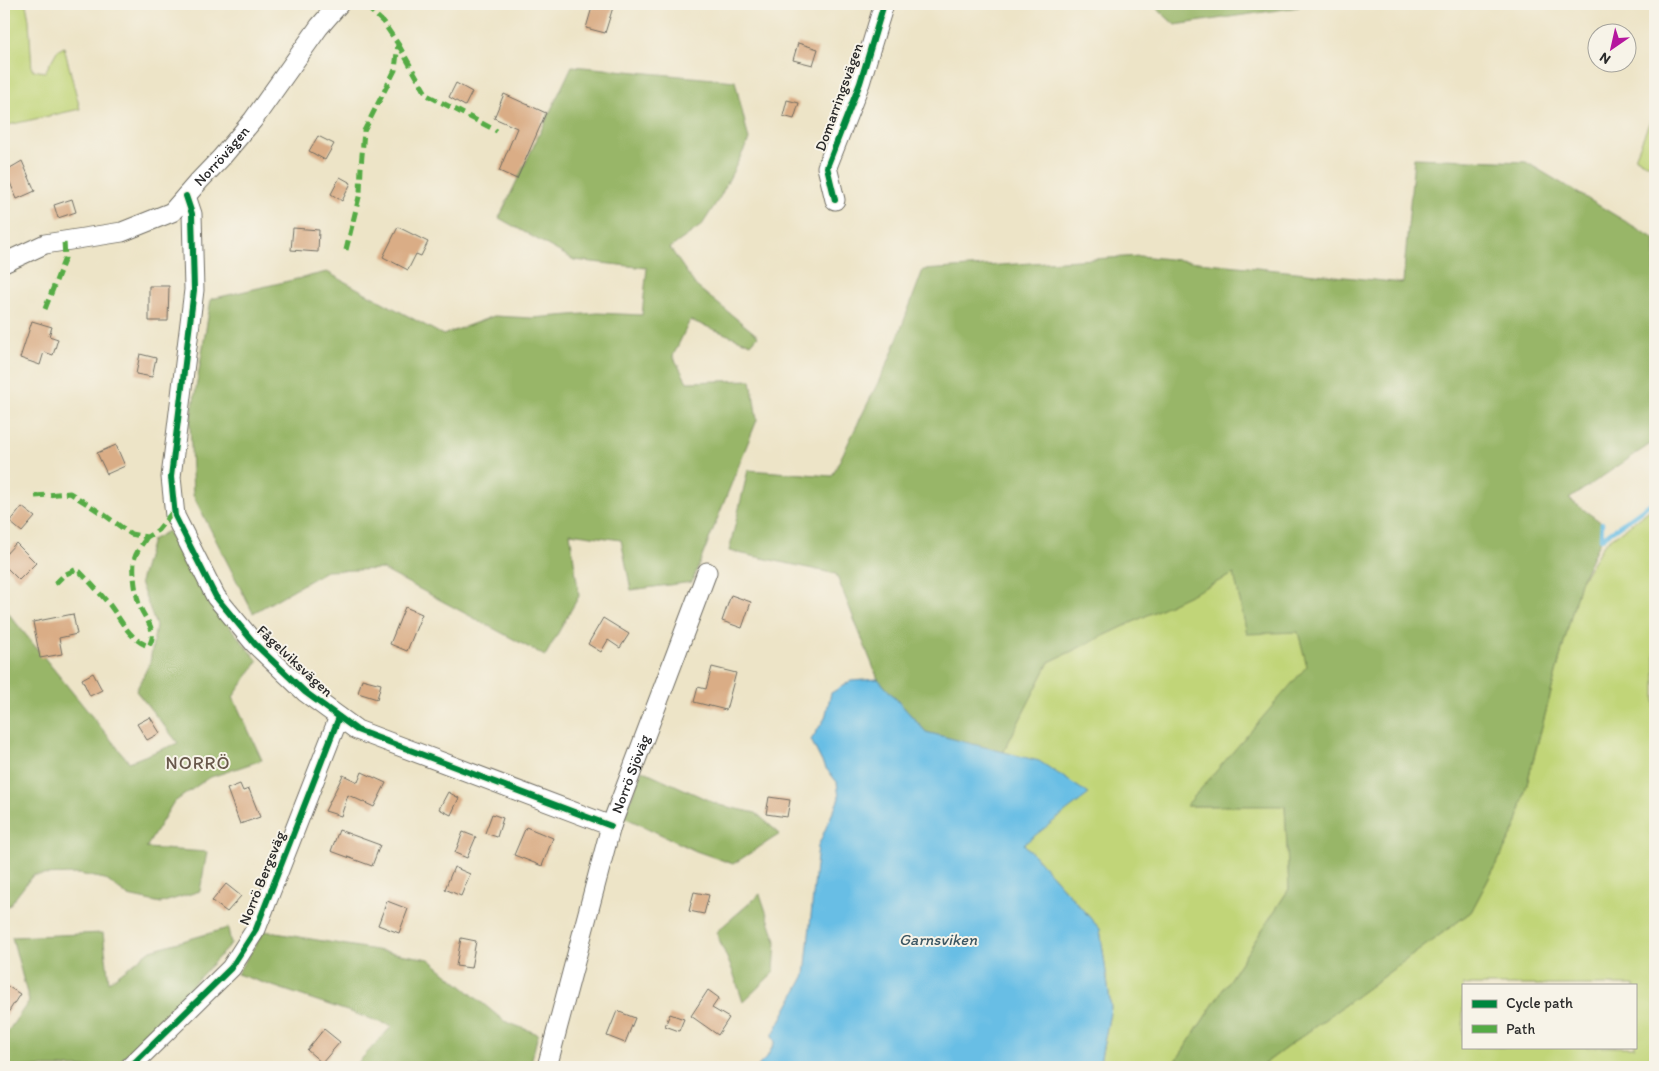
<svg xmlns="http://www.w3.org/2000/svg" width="1659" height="1071" viewBox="0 0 1659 1071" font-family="Itim,sans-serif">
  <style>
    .green { fill: #c1d578; stroke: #768052; fill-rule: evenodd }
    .forest { fill: #98b668; stroke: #62704a }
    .water { fill: #68bee5; stroke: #4a7488 }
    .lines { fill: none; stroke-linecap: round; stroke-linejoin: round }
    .stream { stroke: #68bee5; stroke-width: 4.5 }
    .building { fill: #daad86 }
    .minor-casing { stroke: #6f6c62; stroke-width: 21 }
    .minor { stroke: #fff; stroke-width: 19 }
    .quiet { stroke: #54ab44; stroke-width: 5; stroke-dasharray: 10 5; stroke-linecap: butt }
    .cycleway-casing { stroke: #f7f3e8; stroke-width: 9 }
    .cycleway { stroke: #00873e; stroke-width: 6 }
    .labels { text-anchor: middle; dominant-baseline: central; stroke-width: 4; stroke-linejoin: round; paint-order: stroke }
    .street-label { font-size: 15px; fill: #2b2b2b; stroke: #f7f3e8 }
    .water-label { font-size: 16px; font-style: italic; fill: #3d5763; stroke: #f7f3e8 }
    .quarter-label { font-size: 18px; letter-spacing: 1px; fill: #68584b; stroke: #f7f3e8 }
  </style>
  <rect width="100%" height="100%" fill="#f7f3e8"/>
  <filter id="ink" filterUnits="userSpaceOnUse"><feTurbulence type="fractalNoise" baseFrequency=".02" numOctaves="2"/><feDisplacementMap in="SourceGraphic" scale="10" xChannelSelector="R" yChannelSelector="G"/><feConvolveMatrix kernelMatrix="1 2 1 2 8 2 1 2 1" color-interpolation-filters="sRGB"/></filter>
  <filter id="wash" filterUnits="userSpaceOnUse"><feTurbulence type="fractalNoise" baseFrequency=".0096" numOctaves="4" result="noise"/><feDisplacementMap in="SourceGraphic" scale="20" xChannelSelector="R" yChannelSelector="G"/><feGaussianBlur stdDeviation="1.12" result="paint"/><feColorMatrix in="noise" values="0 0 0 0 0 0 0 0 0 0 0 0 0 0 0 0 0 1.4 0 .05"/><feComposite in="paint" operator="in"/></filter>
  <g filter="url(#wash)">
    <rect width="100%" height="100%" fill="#ede4c7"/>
    <g class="green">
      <path d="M4,4h22l3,16 3,50 13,2 12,-21 7,-4 16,62 -76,17z"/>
      <path d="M1655,108v59l-20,-9z"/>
      <path d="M1655,506v561h-395l211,-155 44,-83 65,-247 24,-38zM1463,985h172v62h-172z"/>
      <path d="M1235,573l63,59 10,34 -121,140 98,-1 4,84 -117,178h-73l12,-59 -11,-79 -76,-85 -21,-91 46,-91z"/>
    </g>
    <g class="forest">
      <path d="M1152,4h149l-2,3 -124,18z"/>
      <path d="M572,66l163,15 14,59 -29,57 -18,28 -32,23 26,38 62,50 -7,8 -61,-24 -17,36 14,26 64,-2 6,40 -65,162 -61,8 -10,-50 -51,-7 9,63 -34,60 -163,-87 -56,2 -73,42 -60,-118 -3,-71 21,-125 116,-27 116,63 51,-19 38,2 65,-5 45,2 5,-47 -73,-8 -75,-42z"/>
      <path d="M1414,158l112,4 129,77v202l-86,58 33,24 -1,16 -21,43 -65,247 -44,83 -211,155h-88l117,-178 -4,-83h-99l121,-140 -9,-34 -51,2 -13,-60 -185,88 -46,91 -77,-21 -48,-53 -42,-105 -107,-23 19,-81 84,6 58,-118 33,-88 217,-14 263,27z"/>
      <path d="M168,531l39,68 51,62 -25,36 29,63 -54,18 -35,25 -27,45 61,4 -7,39 -39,12 -33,-7 -23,-17 -26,-5 -46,1 -24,31h-5v-298l125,154 49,-19 -42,-52 14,-29 6,-36 -16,-44 12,-42z"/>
      <path d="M642,770l77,35 37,8 24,21 -47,30 -37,-13 -72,-34z"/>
      <path d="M760,894l16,47 -2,31 -31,30 -10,-30 -17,-40z"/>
      <path d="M228,928l3,16 -116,123h-111v-30l25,-36 -17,-64 91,-4 6,49 42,-32z"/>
      <path d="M264,931l165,28 75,62 34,13 -8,33h-176l38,-41 -155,-52z"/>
    </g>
    <path class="water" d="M878,679l48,53 113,29 50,33 -65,50 76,85 11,79 -12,59h-342l10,-10 8,-15 -3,-6 33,-61 13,-129 21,-48 -2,-16 -13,-16 -13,-26 14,-22 6,-25 20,-12z"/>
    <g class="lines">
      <path class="stream" d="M1602,523l-1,16 54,-39"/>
    </g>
    <g id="blocks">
      <g class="building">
        <path d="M593,4h21l-9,29 -19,-5z"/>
        <path d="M798,43l20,6 -5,16 -20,-5z"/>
        <path d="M456,83l16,9 -7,14 -16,-9z"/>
        <path d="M504,94l42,19 -29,66 -18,-8 18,-43 -23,-10z"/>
        <path d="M787,100l12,3 -5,16 -11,-3z"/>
        <path d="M318,136l16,8 -9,16 -16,-9z"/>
        <path d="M22,161l13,30 -18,8 -12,-28z"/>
        <path d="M340,177l11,6 -9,18 -11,-7z"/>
        <path d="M72,199l4,13 -18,6 -4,-13z"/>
        <path d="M398,227l30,15 -7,14 -5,-2 -8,16 -25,-13z"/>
        <path d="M293,228l26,2 -1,22 -27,-2z"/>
        <path d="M149,286h20l-1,35h-19z"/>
        <path d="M32,321l20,6 -3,9 9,3 -5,16 -9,-3 -4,13 -20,-7z"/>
        <path d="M140,354l16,4 -4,19 -16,-3z"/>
        <path d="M116,445l9,21 -18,8 -10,-21z"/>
        <path d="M22,507l13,10 -13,15 -12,-10z"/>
        <path d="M16,543l20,20 -17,17 -15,-15v-9z"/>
        <path d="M731,595l20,7 -9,26 -20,-7z"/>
        <path d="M405,607l17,7 -15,37 -17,-7z"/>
        <path d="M73,614l4,20 -18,4 3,16 -22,4 -7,-36z"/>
        <path d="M603,618l26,16 -9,14 -12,-8 -7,12 -13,-8z"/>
        <path d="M712,667l24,6 -10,37 -32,-8 4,-15 8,2z"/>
        <path d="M93,673l9,17 -12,6 -8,-17z"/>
        <path d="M362,679l19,5 -4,15 -19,-6z"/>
        <path d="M150,717l10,16 -13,7 -10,-16z"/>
        <path d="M362,772l24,11 -12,24 -26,-12 -7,21 -16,-5 18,-36 15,7z"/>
        <path d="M240,784l3,7 6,-2 11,28 -20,7 -13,-35z"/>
        <path d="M448,792l11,6 -8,17 -12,-6z"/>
        <path d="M769,797l21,3 -3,17 -21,-3z"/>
        <path d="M492,814l11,4 -6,19 -12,-4z"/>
        <path d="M526,827l27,11 -11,28 -28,-11z"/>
        <path d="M339,830l41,15 -8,21 -41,-15z"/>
        <path d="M463,832l13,5 -9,21 -12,-5z"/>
        <path d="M454,867l16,7 -9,22 -16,-7z"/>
        <path d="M226,884l15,12 -14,16 -15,-11z"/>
        <path d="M694,892l15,3 -5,19 -15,-3z"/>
        <path d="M387,901l21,8 -9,24 -21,-8z"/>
        <path d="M461,938l15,3 -5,27 -15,-2z"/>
        <path d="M4,984l16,10 -16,25z"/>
        <path d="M708,990l11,8 -7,10 17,10 -11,17 -27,-19z"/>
        <path d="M617,1011l18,7 -10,25 -18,-7z"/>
        <path d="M670,1014l14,5 -5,12 -14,-5z"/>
        <path d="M324,1029l16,13 -18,21 -15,-13z"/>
      </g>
    </g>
  </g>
  <g filter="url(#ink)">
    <use href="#blocks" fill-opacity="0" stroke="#6f6c62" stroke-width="1"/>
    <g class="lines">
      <g class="minor-casing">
        <g id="minor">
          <path d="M186,196l6,18 2,76 -23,187 4,39 41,81 39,47 50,48 52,38 254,96"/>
          <path d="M835,200l-8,-33 33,-84 24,-79"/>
          <path id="s1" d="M4,263l41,-19 77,-12 50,-20 27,-31 22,-23 32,-38 66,-93 20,-23"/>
          <path d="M130,1067l101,-99 25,-39 83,-212"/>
          <path id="s2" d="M547,1067l64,-241 96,-254"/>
        </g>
      </g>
      <use href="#minor" class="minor"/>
      <g class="quiet">
        <path d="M398,44l29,51 70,36"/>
        <path d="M346,250l14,-57 1,-26 3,-36 31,-61 3,-26 -15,-22 -19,-18"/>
        <path d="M45,309l20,-51 -1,-17"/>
        <path d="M35,496l35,-3 36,23 25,18 16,3 11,-7 16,-20"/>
        <path d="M55,584l9,-9 13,-6c11,11 22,23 32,35 11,14 21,37 40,42 10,-17 -5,-26 -10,-42 -4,-13 -6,-30 -5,-43 1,-8 9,-18 13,-24"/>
      </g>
      <g class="cycleway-casing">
        <g id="cycleway">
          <path d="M186,196l6,18 2,76 -23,187 4,39 41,81 39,47 50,48 52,38 254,96"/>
          <path d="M835,200l-8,-33 33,-84 24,-79"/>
          <path d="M130,1067l101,-99 25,-39 83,-212"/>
        </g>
      </g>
      <use href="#cycleway" class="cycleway"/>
    </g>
  </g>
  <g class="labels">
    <g class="street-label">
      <text transform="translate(839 97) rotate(-70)">Domarringsvägen</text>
      <text stroke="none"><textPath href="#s1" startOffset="252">Norrövägen</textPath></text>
      <text transform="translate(295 661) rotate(43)">Fågelviksvägen</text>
      <text stroke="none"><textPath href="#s2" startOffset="305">Norrö Sjöväg</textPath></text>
      <text transform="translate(262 878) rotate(-68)">Norrö Bergsväg</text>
    </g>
    <g class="water-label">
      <text x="938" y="939">Garnsviken</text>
    </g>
    <g class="quarter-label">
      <text x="198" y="763">NORRÖ</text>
    </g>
  </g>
  <rect width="1659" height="1071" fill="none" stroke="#f7f3e8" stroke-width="20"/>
  <rect x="1462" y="984" width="175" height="65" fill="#f7f3e8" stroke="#a5a39c"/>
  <rect x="1472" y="1000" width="25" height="8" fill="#00873e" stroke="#a5a39c"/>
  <text x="1506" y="1008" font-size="15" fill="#2b2b2b">Cycle path</text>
  <rect x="1472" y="1025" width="25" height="8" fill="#54ab44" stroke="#a5a39c"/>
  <text x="1506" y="1034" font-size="15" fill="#2b2b2b">Path</text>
  <g transform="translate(1612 48) rotate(214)"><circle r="24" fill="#f7f3e8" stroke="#a5a39c"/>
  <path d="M0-4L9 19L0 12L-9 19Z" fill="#b5179e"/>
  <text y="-8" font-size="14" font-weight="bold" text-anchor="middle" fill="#2b2b2b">N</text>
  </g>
</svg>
